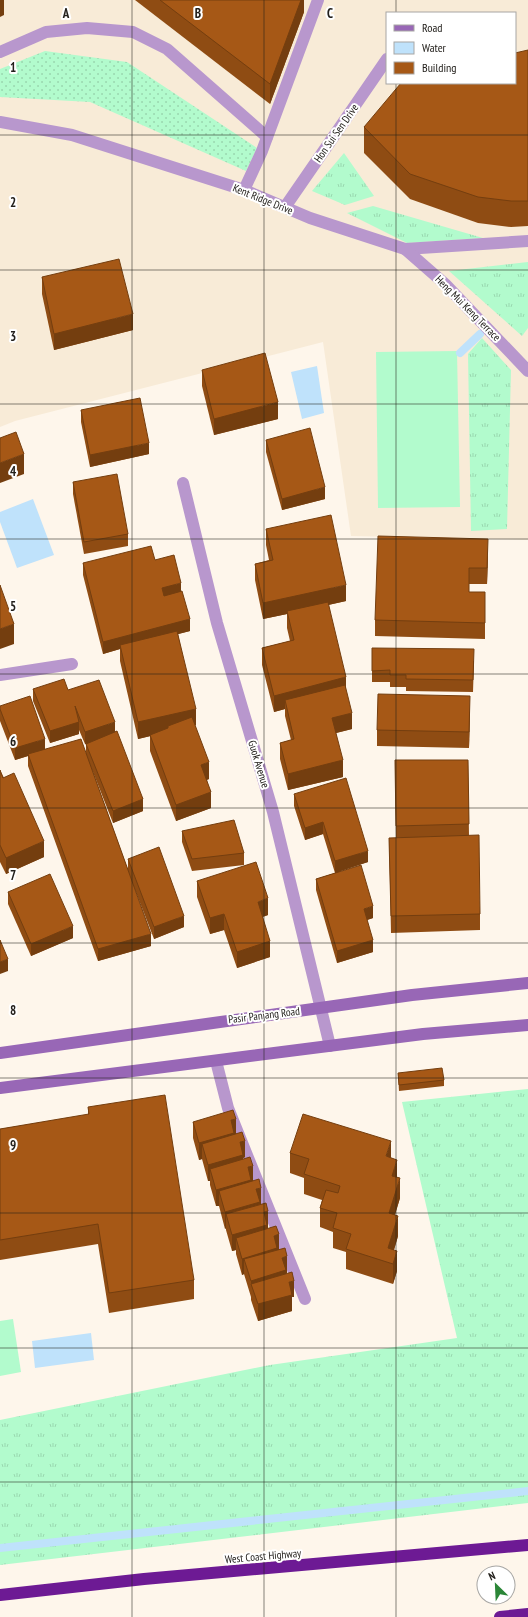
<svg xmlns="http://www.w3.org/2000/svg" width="528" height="1617" viewBox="0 0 528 1617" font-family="'PT Sans Narrow',sans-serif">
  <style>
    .education { fill: #f8ebd7; fill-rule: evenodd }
    .grass { fill: url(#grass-tufts) }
    .garden { fill: url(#garden-dots) }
    .pitch { fill: #b2fbcd }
    .water { fill: #bfe2fb }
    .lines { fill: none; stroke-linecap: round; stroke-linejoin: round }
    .stream { stroke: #bfe2fb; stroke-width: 8 }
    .lane { stroke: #b897cd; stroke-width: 12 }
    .street { stroke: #b897cd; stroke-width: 12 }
    .secondary { stroke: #9867b6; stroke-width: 12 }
    .highway { stroke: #6d1a94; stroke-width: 12 }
    .wall { fill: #8f4c13 }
    .shaded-wall { fill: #743e0f }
    .building { fill: #a65816; stroke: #743e0f }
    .grid { fill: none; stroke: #23201c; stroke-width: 1; stroke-opacity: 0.55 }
    .labels { text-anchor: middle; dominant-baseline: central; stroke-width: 4; stroke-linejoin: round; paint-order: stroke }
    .street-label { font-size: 11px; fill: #23201c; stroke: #fff }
    .grid-label { font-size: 13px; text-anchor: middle; font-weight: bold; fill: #23201c; stroke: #fff; stroke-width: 4; stroke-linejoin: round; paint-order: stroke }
  </style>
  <defs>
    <pattern id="grass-tufts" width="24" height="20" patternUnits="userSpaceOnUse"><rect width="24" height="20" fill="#b2fbcd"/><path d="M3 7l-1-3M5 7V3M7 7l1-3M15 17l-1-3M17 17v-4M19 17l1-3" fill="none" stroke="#99d7af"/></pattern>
    <pattern id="garden-dots" width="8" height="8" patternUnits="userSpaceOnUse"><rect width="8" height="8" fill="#b2fbcd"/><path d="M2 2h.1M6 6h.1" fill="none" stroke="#99d7af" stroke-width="1.8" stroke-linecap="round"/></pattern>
  </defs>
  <rect width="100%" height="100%" fill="#fef6eb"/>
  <path class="education" d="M0,0h528v540l-177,-4 -28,-194 -308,79 -15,6zM387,13h128v70h-128z"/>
  <g class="grass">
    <path d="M344,153l30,43 -29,9 -33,-14z"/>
    <path d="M373,206l110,32 -76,5 -60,-30z"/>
    <path d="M528,262v66l-6,8 -73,-65z"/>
    <path d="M482,338l29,32 -4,159 -36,2 -3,-177z"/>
    <path d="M528,1089v414l-528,62v-145l270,-55 187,-27 -55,-236z"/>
  </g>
  <path class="garden" d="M45,51l82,11 130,86 -11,23 -156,-69 -90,-5v-28z"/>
  <g class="pitch">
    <path d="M457,351l3,156 -82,1 -2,-156z"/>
    <path d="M13,1319l8,53 -21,4v-55z"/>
  </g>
  <g class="water">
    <path d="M317,366l7,47 -22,6 -11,-47z"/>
    <path d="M33,499l21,56 -37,13 -17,-46v-10z"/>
    <path d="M91,1333l3,27 -59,8 -3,-27z"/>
  </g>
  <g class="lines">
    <g class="stream">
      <path d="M460,353l20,-19"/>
      <path d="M0,1548l528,-57"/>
    </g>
    <g class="lane">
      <path d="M0,52l46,-20 41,-4 46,4 34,17 100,88"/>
      <path d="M244,190l18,-39 56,-151"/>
      <path d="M285,207l102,-148"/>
      <path d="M216,1061l12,47 77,191"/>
    </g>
    <g class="street">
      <path d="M0,122l72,13 172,55 66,28 95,31 123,-8"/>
      <path d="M405,249l40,35 83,87"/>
      <path d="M183,483l34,140 56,189 57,234"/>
      <path d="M0,675l72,-11"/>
    </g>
    <g class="secondary">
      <path d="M0,1053l412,-58 116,-12"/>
      <path d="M0,1088l423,-54 105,-9"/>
    </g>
    <g class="highway">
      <path d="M0,1595l144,-16 384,-34"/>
      <path d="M500,1617l28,-3"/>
    </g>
  </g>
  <g class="wall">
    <path d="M135,0h169v12l-34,92z"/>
    <path d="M528,50v176l-17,1 -33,-4 -68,-24 -46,-46v-26z"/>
    <path d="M42,277l91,53 -79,20 -12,-56z"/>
    <path d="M202,370l76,49 -64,16 -12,-49z"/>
    <path d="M81,410l68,44 -59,13 -9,-45z"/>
    <path d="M266,440l59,59 -43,11 -16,-58z"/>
    <path d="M73,482l55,52v12l-44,8 -11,-60z"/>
    <path d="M266,529l80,72 -18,4 18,86 6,38 -16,4 7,44 -55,13 -8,-31v-16l11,-3 -6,-24v-7l-11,3 -12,-47v-17l28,-7 -3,-13v-14l-24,5 -8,-39v-16l14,-4 -3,-15z"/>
    <path d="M488,556l-1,28h-18v8l16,16v31l-110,-3v-16z"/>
    <path d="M155,560l26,32 9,39 -12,3 18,91h-1l14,54 -2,1 4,28 -35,13 -26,-70v-15l-12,3 -18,-78v-12l-17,5 -20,-79v-12z"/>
    <path d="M372,648l102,13 -1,31 -67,-1v-4h-16v-5h-18z"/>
    <path d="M33,689l35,1 47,42 28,79 -30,12 -22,-56 37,103v-11l56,68 -30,12 -20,-52 17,59 -53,15 -70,-195v-10l-13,4 -15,-39v-15l45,43 41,5v-10h1h-2l-6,-14v4l-29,9 -17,-42z"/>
    <path d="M470,712l-1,36 -92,-2v-16z"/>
    <path d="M395,760h73l1,76 11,78v16l-89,3 -2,-95h7z"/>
    <path d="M0,770l44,87 -38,17 -6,-12z"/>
    <path d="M294,794l74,68 -28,9 33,47 -6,2 6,32 -36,11 -21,-73v-11l19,-6 -12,-39 -18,6 -11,-34z"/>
    <path d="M182,831l62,22v12l-52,6 -10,-29z"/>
    <path d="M197,881l71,34 -5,2 7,40 -33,11 -13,-38 -14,4 -13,-37z"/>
    <path d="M8,892l65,46 -42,18 -23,-52z"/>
    <path d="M398,1073l46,7v6l-45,5z"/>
    <path d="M88,1107l106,173v19l-85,14 -11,-69 -98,16v-131l88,-14z"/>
    <path d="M193,1122l43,12 9,23 -2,1v1l18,45 7,24h-1l12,21 8,24 -1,1 8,23h-2v14l-34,10 -7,-21v-3l-7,-23 -2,1 -6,-21v-4l-4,1 -6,-21v-2l-1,1 -6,-23h-3l-6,-21v-4h-2l-6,-22 -3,1 -6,-22z"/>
    <path d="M290,1153l101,5 6,19 3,21 -5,17 3,21 -4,14 3,21 -4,13 -47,-15v-17l-13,-4v-16l-13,-5v-19l2,-8 -18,-6v-16l-14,-5z"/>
  </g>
  <g class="shaded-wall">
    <path d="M0,0h4v15l-4,2z"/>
    <path d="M301,0h3v12l-34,92v-20z"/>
    <path d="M133,314v16l-79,20v-16z"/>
    <path d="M278,402v17l-64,16v-16z"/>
    <path d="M149,443v11l-59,13v-12z"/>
    <path d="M24,454v20l-24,9v-20z"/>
    <path d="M325,487v12l-43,11v-11z"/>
    <path d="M488,539v17l-1,28v-16z"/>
    <path d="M181,583v12l-19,5v-12z"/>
    <path d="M346,585v16l-58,13 -1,-3v3l-24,5v-16z"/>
    <path d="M190,619v12l-69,18 -1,-4v4l-17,5v-12z"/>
    <path d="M14,624v20l-14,5v-20z"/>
    <path d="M346,677v17l-61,6v9l-11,3v-16z"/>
    <path d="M470,696v16l-1,36v-16z"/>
    <path d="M196,709v16l-28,7v-6v6l-30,7v-17z"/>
    <path d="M352,713v16l-20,5v-16z"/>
    <path d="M79,722v12l-29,9v-12z"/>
    <path d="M115,722v12l-30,10v-12z"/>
    <path d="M45,739v12l-17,3v2l-13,4v-12z"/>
    <path d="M343,760v17l-55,13v-16z"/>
    <path d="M209,762v17l-8,2v-16z"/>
    <path d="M211,792v16l-35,13v-16z"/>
    <path d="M143,799v12l-30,12v-12z"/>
    <path d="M323,822v12l-18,6v-12z"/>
    <path d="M44,841v16l-38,17v-16z"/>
    <path d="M368,851v11l-33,11v-12z"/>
    <path d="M268,898v17l-10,3v-16z"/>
    <path d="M373,906v12l-9,3v-12z"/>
    <path d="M224,914v16l-14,4v-16z"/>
    <path d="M184,916v11l-30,12v-12z"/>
    <path d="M73,926v12l-42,18v-12z"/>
    <path d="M151,934v12l-53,15v-12z"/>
    <path d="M373,940v12l-36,11v-12z"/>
    <path d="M270,941v16l-33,11v-16z"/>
    <path d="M8,959v12l-8,3v-12z"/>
    <path d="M236,1119v16l-34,9v15l-3,1v-17l32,-23z"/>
    <path d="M245,1141v16l-2,1v13l-33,-2v12h-2v-16l32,-23z"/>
    <path d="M391,1141v19l-5,-4z"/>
    <path d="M397,1160v19l-5,-3z"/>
    <path d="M253,1166v16l-34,9v15h-3v-16l32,-23z"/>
    <path d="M400,1178v20l-11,35v-20z"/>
    <path d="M261,1188v16l-35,10v14l-1,1v-17l31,-23z"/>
    <path d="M268,1211v17h-1v13l-31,-3v12l-4,1v-16l32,-23z"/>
    <path d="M398,1216v20l-8,27 -2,-15z"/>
    <path d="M279,1234v16l-35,9v15l-2,1v-16l32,-23z"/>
    <path d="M397,1251v20l-4,13v-20z"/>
    <path d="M287,1256v17h-1v14l-35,-3v13v-16l31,-23z"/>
    <path d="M294,1281v16h-2v14l-34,10v-17l31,-22z"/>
  </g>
  <g class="building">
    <path d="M160,0h141l-31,84z"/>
    <path d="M528,50v151h-17l-33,-4 -68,-23 -46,-47 37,-44h114v-30z"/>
    <path d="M119,259l14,55 -79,20 -12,-57z"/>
    <path d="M265,353l13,49 -64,17 -12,-49z"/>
    <path d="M140,398l9,45 -59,12 -9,-45z"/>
    <path d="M310,428l15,59 -43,12 -16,-59z"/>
    <path d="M16,432l8,22 -24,9v-25z"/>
    <path d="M117,474l11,60 -44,8 -11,-60z"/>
    <path d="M331,515l15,70 -83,18 -8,-39 18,-4 -7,-31z"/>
    <path d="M378,536l110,3 -1,29h-18v24h16v31l-110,-3z"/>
    <path d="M151,546l4,14 19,-5 7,28 -19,5 2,8 18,-5 8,28 -87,23 -20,-79z"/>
    <path d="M0,585l14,39 -14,5z"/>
    <path d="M328,602l18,75 -72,19 -12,-48 32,-8 -7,-29z"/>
    <path d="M177,631l19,78 -58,13 -18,-77z"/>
    <path d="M372,648l102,1 -1,31 -67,-1v-4h-16v-5l-18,1z"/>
    <path d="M64,679l4,11 31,-10 16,42 -30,10 -10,-26 4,16 -29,9 -17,-42z"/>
    <path d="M345,685l7,28 -20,5 11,42 -55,14 -8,-31 14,-4 -9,-39z"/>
    <path d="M378,694l92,2 -1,36 -92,-2z"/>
    <path d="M30,696l15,43 -30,9 -15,-39v-3z"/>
    <path d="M192,717l17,45 -8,3 10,27 -35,13 -26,-70 18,-7v-2z"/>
    <path d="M117,731l26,68 -30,12 -27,-67z"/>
    <path d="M81,739l70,195 -53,15 -70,-195z"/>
    <path d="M395,760h73l1,64 -73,2z"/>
    <path d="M0,770l3,8 11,-5 30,68 -38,17 -6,-13z"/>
    <path d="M346,778l22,73 -33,10 -12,-39 -18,6 -11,-34z"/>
    <path d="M234,820l10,33 -52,6 -10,-28z"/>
    <path d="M479,835l1,79 -89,2 -2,-78z"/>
    <path d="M159,847l25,69 -30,11 -26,-68z"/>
    <path d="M256,862l12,36 -10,4 12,39 -33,11 -13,-38 -14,4 -13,-37z"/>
    <path d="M361,865l12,41 -9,3 9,31 -36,11 -21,-72z"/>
    <path d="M50,874l23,52 -42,18 -23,-52z"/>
    <path d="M0,940l8,19 -8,3z"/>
    <path d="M442,1068l2,12 -45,5 -1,-12z"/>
    <path d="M165,1095l29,185 -85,13 -11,-69 -98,16v-111l89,-15 -1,-7z"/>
    <path d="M233,1110l3,9 -5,1 3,13 -35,10 -6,-21z"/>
    <path d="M303,1114l88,27 -5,15 11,4 -5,16 8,2 -11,35 9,3 -10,32 9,3 -4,13 -47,-15 5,-15 -18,-6 4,-15 -17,-5 6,-18 12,3 2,-7 -36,-12 5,-15 -19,-6z"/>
    <path d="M242,1132l3,9 -5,1 3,13 -35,10 -6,-21z"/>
    <path d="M250,1157l3,9 -5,1 3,13 -35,10 -6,-21z"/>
    <path d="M259,1179l2,9 -5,1 4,13 -35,10 -6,-21z"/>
    <path d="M266,1203l2,8 -4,1 3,13 -35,10 -6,-21z"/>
    <path d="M276,1226l3,8 -5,2 3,12 -35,11 -6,-21z"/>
    <path d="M285,1248l2,8 -5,2 4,12 -35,11 -7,-22z"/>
    <path d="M292,1272l2,9 -5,1 3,13 -34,9 -7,-20z"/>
  </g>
  <path class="grid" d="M132,0v1617M264,0v1617M396,0v13M396,83v1534M0,135h528M0,270h528M0,404h528M0,539h528M0,674h528M0,808h528M0,943h528M0,1078h528M0,1213h528M0,1348h528M0,1482h528"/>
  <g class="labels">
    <g class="street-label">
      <text transform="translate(336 133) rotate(-55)">Hon Sui Sen Drive</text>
      <text transform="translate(263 199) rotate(22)">Kent Ridge Drive</text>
      <text transform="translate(468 308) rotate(45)">Heng Mui Keng Terrace</text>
      <text transform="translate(259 764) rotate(73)">Guok Avenue</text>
      <text transform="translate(264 1015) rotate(-7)">Pasir Panjang Road</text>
      <text transform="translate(263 1556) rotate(-5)">West Coast Highway</text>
    </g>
  </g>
  <g class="grid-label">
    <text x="66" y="18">A</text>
    <text x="198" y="18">B</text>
    <text x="330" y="18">C</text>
    <text x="13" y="72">1</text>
    <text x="13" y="207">2</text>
    <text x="13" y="341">3</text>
    <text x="13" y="476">4</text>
    <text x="13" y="611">5</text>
    <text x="13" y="746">6</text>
    <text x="13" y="880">7</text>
    <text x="13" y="1015">8</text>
    <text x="13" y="1150">9</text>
  </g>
  <rect x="386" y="12" width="130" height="72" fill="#ffffff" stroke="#a7a6a4"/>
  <rect x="394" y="25" width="20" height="6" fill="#9867b6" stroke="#a7a6a4"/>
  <text x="422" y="32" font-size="12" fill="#23201c">Road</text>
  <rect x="394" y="42" width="20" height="12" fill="#bfe2fb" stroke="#a7a6a4"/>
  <text x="422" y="52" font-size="12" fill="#23201c">Water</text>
  <rect x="394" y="62" width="20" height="12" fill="#a65816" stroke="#a7a6a4"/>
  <text x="422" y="72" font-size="12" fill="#23201c">Building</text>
  <g transform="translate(496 1585) rotate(336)"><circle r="19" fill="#ffffff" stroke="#a7a6a4"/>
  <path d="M0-3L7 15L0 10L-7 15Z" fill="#2b8637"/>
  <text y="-6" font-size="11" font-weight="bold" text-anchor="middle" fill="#23201c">N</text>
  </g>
</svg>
